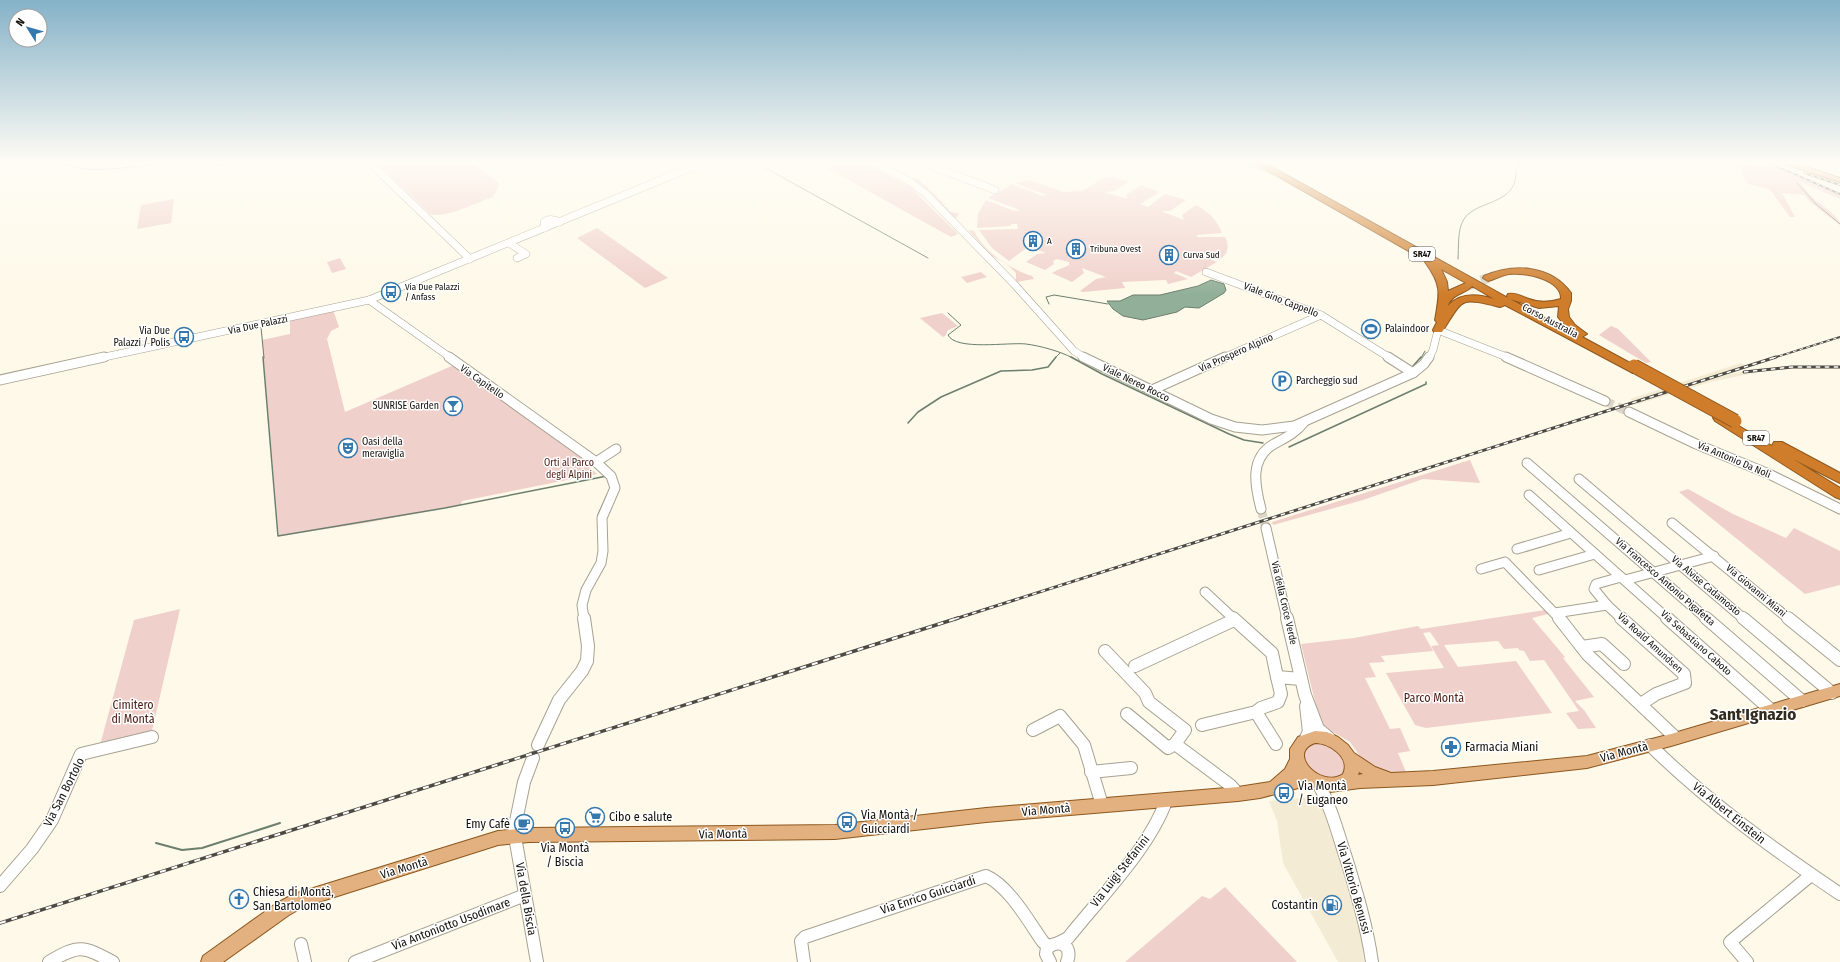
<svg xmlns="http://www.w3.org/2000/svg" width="1840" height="962" viewBox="0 0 1840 962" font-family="'Fira Sans Condensed',sans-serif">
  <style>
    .built { fill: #f3ebd3 }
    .green { fill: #f0d0ca }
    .water { fill: #92af99; stroke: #6c7f6e }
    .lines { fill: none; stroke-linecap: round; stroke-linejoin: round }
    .stream-far2 { stroke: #6c7f6e; stroke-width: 1 }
    .stream-far1 { stroke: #6c7f6e; stroke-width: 1.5 }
    .stream { stroke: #6c7f6e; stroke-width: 2 }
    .minor-tunnel { stroke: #dbd6c7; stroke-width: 9; stroke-dasharray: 9 4.5; stroke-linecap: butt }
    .highway-tunnel { stroke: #dbd6c7; stroke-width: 10; stroke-dasharray: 10 5; stroke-linecap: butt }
    .minor-far2-casing { stroke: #a7a292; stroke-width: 8 }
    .minor-far1-casing { stroke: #a7a292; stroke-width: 11 }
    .minor-casing { stroke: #a7a292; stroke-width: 14 }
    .major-casing { stroke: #8d571f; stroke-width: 2 }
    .highway-casing { stroke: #8d571f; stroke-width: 2 }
    .minor-far2 { stroke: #fff; stroke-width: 7 }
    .minor-far1 { stroke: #fff; stroke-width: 9 }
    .minor { stroke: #fff; stroke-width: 12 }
    .major { fill: #e2b17f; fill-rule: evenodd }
    .highway { fill: #cf7d2a; fill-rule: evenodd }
    .rail-far2-casing { stroke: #4c4a42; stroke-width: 2 }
    .rail-far1-casing { stroke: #4c4a42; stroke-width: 3 }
    .rail-casing { stroke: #4c4a42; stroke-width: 3.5 }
    .rail-far2 { stroke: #fff; stroke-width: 1; stroke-dasharray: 3.5; stroke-linecap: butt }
    .rail-far1 { stroke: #fff; stroke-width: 1.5; stroke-dasharray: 4.5; stroke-linecap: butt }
    .rail { stroke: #fff; stroke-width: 2; stroke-dasharray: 6; stroke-linecap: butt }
    .highway-bridge-casing { stroke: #8d571f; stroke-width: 15; stroke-linecap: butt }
    .highway-bridge { stroke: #cf7d2a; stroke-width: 13 }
    .labels { text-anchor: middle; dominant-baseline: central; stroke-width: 3; stroke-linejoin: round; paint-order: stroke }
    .far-poi-label { font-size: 9px; fill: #12100b; stroke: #fff; text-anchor: start }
    .shield { fill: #fff; stroke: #595854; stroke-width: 1 }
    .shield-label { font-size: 9px; font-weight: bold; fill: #12100b }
    .street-label { font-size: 10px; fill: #12100b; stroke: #fff }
    .poi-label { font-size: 10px; fill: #12100b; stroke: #fff; text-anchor: start }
    .park-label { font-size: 10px; fill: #512119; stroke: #fff }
    .near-park-label { font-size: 12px; fill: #512119; stroke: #fff }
    .near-poi-label { font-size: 12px; fill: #12100b; stroke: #fff; text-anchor: start }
    .near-street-label { font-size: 12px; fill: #12100b; stroke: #fff }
    .near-district-label { font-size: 17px; font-weight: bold; fill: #312c20; stroke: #fff }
  </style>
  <rect width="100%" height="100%" fill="#fef9e8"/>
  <g class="built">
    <path d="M1741,363l7,5 -27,8 29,-6 4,3 -44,9 -72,22 -8,-5z"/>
    <path d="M1313,797l7,5 24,70 16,54 4,36h-26l-55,-99 -6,-42 -8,-20z"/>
  </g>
  <g class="green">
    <path d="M375,161h95l30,23 -7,13c-15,5 -48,22 -63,17z"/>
    <path d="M845,161h17l48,26 48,47 -7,3 -124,-69z"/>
    <path d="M1232,161l13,2 5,-2 27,14 -3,1z"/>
    <path d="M1755,161h8l77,34v4l-40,-17c4,6 9,12 14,17 7,6 26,17 26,26l-29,-22 -7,-8 -22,-2 13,24h-5l-19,-26 -3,-2 -20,-5 -12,-21 31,4z"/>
    <path d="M1109,177l20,4 -14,10 -10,1 22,7 -1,-4 15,-10 19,7 -20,12 8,3 17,-13 21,6 -16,11h-9l23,9 -2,-5 14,-10c13,7 21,15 26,28l-25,2v2h28c5,10 3,17 -6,23l-20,-8 -2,2 20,8 -26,15 -15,-6 -2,2 14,6 -20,5 -2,-4 -44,2 3,6 -42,4 -3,-1 16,-12 10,-2 -24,-9 2,5 -12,9 -20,-9c6,-4 12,-5 17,-8v-3l-12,-3 -4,2 1,3 -9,6 -19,-8 11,-8 9,-1 -21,-8v4l-16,12 -17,-13 -13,-18 39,-1 -1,-5h-6v2l-34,2 1,-14 8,-14 28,11 6,-1 -32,-12 24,-14 31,12 3,-1 -31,-12 15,-3 34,12 18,-1 20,-12z"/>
    <path d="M910,178l10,1 -1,1 10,8 -1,1 8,6 -1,1 2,1v1l6,4 -1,2h3l-1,2 4,2 1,3 10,3 -4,5 -31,-31z"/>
    <path d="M174,199l-3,24 -34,6 4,-24z"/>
    <path d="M597,228l71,50 -23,10 -68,-50z"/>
    <path d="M970,230l4,1c10,21 36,38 58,45l2,3 -18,3v-9l-9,-9 -15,-8 -23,-25z"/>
    <path d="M340,258l6,11 -14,4 -5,-11z"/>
    <path d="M981,272l6,5 -20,6 -6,-6z"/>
    <path d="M333,310l6,17 -8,4 -4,8 18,73 109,-47 129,92 -5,4h4l15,13 -135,27 -1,4 -96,18 -86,13 -17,-196 28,-6v-15z"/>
    <path d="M942,313l16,13 -10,4 -3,6 -2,1 -23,-19z"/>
    <path d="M1611,326l7,3 33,33 -5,1 -47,-28z"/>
    <path d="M1470,460l10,23 -57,-4 -60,21 -90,25 -1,-3z"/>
    <path d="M1688,489l45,25 53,24 8,-10 46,23v34l-35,9 -126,-102z"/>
    <path d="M180,609l-28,122 -52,14 34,-125z"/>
    <path d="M1545,610l3,4 -16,4 33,39 -2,1 31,39 -19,4 9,9 12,18 -18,1 -12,-16 13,-2 -35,-51 -14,1 -6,-10 -5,-1 -1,-2 -14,1 -6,-8 -54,4 14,22 58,-6 36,52 -126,15 -11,-3 -29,-52 58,-5 -13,-22 8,-1 -9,-13 -7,1 10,18 -52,5 4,6 -16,1 7,14 -11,1 25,51 10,-1 10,23 -12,2 8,19 -2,3 -25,-6 -17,-10 -12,-17 -25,-15 -6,-9 -18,-74 53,-6 64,-12 3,3z"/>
    <path d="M1321,742l17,8 9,15 -4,10 -12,4 -15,-4 -12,-13 -1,-11 9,-8z"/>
    <path d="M1225,887l72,75h-172l77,-66 8,3z"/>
  </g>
  <path class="water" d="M1211,280l13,4 2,6 -2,3 -25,15 -14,-1 -8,5 -34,8 -20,-4 -10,-7 -6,-8h13l13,-6h27l38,-9z"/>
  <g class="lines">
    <g class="stream-far2">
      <path d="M753,161l175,97"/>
      <path d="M61,163c24,10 48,6 73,4"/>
      <path d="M141,166l44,-5 32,4 25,-4"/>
      <path d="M1797,183l19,21 24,20"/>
      <path d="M1458,259c1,-12 -1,-29 6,-40 11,-17 41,-14 50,-35 2,-5 2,-12 3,-18l18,-5"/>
      <path d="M1049,304l-3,-7 8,-2 54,9"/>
      <path d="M948,313l13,12 -13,10c8,16 60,7 78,9 15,2 33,7 47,14"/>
      <path d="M261,327l3,31"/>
      <path d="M1055,358l5,-5"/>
      <path d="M1421,358l4,-7"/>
    </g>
    <g class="stream-far1">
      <path d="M263,357l15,179 167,-28 162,-32"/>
      <path d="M1071,357l31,17 127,60 15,6 19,3"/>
      <path d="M1413,366l8,-9"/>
      <path d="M908,423l10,-11 23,-15 60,-26 31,-1 16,-3 8,-10"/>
      <path d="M1289,447l137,-63v-2"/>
      <path d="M598,515l9,-20"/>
    </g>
    <path class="stream" d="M156,843l26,7 20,-2 78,-25"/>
    <g class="minor-tunnel">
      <path d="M1605,401l24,11"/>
      <path d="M1261,509l5,19"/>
    </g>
    <path class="highway-tunnel" d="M1467,286l21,-8"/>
    <g class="minor-far2-casing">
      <g id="minor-far2">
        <path d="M368,161l102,98"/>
        <path d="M870,161l39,20 17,13 88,90 60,67 11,7"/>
        <path d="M919,161l76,29"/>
        <path d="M1835,161l5,7"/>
        <path d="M138,164l9,-3"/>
        <path d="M545,228l-1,-6c5,-4 10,-3 16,0"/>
        <path d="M509,243l17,11 -9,4"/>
        <path d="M1206,272l115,43 69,43"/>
        <path d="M369,300l82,58"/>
        <path d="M100,358l269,-58 338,-139"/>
        <path d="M1223,358l98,-43"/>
        <path d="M1429,358l4,-8 5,-20 71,28"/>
      </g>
    </g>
    <g class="minor-far1-casing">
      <g id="minor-far1">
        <path d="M449,357l147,105 15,14 4,12 -13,30 1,33 -2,12 -15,27 -4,15 2,14"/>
        <path d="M1083,357l128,62 24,8 27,3 32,-4 119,-53 11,-9 5,-7"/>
        <path d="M1388,357l25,16"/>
        <path d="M1506,357l99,44"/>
        <path d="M0,380l104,-23"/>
        <path d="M1152,390l73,-33"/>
        <path d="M1629,412l67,32 73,30 71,35"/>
        <path d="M596,462l20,-13"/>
        <path d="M1527,463l180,156"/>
        <path d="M1579,479l165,140"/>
        <path d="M1529,495l139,124"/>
        <path d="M1261,509c-6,-23 -12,-51 13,-65 11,-6 22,-11 30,-22"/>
        <path d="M1672,523l117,96"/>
        <path d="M1266,528l21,91"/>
        <path d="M1517,549l54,-16"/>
        <path d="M1481,569l24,-7 55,57"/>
        <path d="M1539,570l56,-16"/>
        <path d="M1621,577l-25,7 -2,5 13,16 15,14"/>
        <path d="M1625,580l89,-24"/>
        <path d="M1205,592l29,27"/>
        <path d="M1555,613l52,-8"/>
      </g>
    </g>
    <g class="minor-casing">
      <g id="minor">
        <path d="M1233,618l39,35 5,24"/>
        <path d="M1287,618l18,77 13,34 11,9"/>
        <path d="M1559,618l29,37 88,83"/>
        <path d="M1621,618l63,56 1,9 -29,11 -15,10"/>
        <path d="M1667,618l104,92"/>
        <path d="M1706,618l96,83"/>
        <path d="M1743,618l89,75"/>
        <path d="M1788,618l52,42"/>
        <path d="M1582,647l20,-3 22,20"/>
        <path d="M1105,651l40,42 4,9 36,28 -10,14 55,41 8,9"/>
        <path d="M1135,666l99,-46"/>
        <path d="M1256,712l20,32"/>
        <path d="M1127,714l41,34 7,-4"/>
        <path d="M1202,725l54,-13 5,-4 17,-6 3,-8 -4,-17 24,2"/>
        <path d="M1033,730l27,-14 24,29 18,60"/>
        <path d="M1305,740l4,-8 -3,-26"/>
        <path d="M538,745l21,-45 23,-29 5,-10 1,-15 -4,-28"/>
        <path d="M1650,745c58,57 123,104 190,149"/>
        <path d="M533,758l-9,24 -10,49 23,131"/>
        <path d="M1091,772l40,-4"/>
        <path d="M1317,781c14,25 21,53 30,80 10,33 20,66 25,101"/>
        <path d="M0,886l32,-37 20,-29 29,-66 71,-17"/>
        <path d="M1058,943l10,-5c31,-39 82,-91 98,-137"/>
        <path d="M301,944l4,18"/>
        <path d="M49,962c30,-18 34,-16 64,0"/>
        <path d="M355,962l170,-67"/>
        <path d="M804,962l-3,-21 4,-4 181,-61c23,10 43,46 57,66l6,5"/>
        <path d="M1050,962l-4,-8 1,-6c13,-10 26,-2 20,14"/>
        <path d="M1747,962l-17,-20 81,-67"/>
      </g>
    </g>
    <g class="major-casing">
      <g id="major">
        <path d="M1781,161h9l50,17v4l-59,-19z"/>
        <path d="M1840,684v12l-169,50 -84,22 -154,17 -73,3 -30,4 -18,-5h-10l-42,11 -22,3 -252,21 -151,17 -306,3 -31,3 -195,62 -14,8 -66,47h-22l2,-6 74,-53 17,-9 204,-63 31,-3 306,-3 151,-17 252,-21 32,-5 15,-13 5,-10v-10l8,-12 17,-6 12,1 11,5 10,8 6,8 21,14 16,6 42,-2 154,-15 84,-22zM1315,743c14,0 36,14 28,31 -22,15 -57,-21 -28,-31zM1359,772l4,2 -5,1z"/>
      </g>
    </g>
    <g class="highway-casing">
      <g id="highway">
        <path d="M1251,161h10l247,137 -1,-2 1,-2c8,-2 14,3 21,5 10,4 22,3 32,0 1,-20 -37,-27 -52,-25 -7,1 -14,5 -21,7l-5,-3 1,-2c30,-13 67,-11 87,17v8l-3,8 1,8 6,8 12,9 -5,3 59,32 2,2 -2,2h-8l-128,-68 -5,2c-42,-10 -36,-9 -58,25h-8l-1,-2 4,-8 -2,-2c5,-27 7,-35 -10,-58l1,-1zM1441,269l25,14 -18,8 -1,-9zM1472,286l22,13c-16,-5 -34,-7 -46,7 3,-12 17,-12 24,-20zM1510,299l29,9 20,-2 -1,11 11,14z"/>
        <path d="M1719,414l53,32 2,-4h8l58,31v10l-47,-24 47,29v11l-5,-2 -120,-76 -2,-3 2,-3z"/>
      </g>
    </g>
    <use href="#minor-far2" class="minor-far2"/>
    <use href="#minor-far1" class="minor-far1"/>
    <use href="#minor" class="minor"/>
    <use href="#major" class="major"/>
    <use href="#highway" class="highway"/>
    <g class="rail-far2-casing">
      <g id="rail-far2">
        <path d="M1765,161l75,33"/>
        <path d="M1804,173l36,12"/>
        <path d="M1773,358l67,-21"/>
      </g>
    </g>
    <g class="rail-far1-casing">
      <g id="rail-far1">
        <path d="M1744,372l48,-5h48"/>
        <path d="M955,619l821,-262"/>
      </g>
    </g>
    <g class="rail-casing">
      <path id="rail" d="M0,923l958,-305"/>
    </g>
    <use href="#rail-far2" class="rail-far2"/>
    <use href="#rail-far1" class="rail-far1"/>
    <use href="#rail" class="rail"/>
    <g class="highway-bridge-casing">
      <path id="highway-bridge" d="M1634,366l101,55"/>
    </g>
    <use href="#highway-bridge" class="highway-bridge"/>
  </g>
  <linearGradient id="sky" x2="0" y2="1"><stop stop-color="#85b2c8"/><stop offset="0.55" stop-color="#fffcf5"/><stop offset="1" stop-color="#fffcf5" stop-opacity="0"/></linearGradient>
  <rect width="1840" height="295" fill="url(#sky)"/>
  <defs>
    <g id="building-ring" transform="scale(1)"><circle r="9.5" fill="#fff" stroke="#3478ae" stroke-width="1.5"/><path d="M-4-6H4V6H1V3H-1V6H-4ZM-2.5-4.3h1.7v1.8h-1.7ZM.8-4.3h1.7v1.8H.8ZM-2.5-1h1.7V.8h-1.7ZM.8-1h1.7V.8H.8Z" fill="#3478ae"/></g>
    <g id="bus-ring" transform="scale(1)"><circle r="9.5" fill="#fff" stroke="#3478ae" stroke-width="1.5"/><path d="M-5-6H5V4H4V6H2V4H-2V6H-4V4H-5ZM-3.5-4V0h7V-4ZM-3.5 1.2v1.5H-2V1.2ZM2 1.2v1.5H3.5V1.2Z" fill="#3478ae"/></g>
    <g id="stadium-ring" transform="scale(1)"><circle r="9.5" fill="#fff" stroke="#3478ae" stroke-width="1.5"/><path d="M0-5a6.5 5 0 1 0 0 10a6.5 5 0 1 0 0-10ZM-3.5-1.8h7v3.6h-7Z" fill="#3478ae"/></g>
    <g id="parking-ring" transform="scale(1)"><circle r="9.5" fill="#fff" stroke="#3478ae" stroke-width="1.5"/><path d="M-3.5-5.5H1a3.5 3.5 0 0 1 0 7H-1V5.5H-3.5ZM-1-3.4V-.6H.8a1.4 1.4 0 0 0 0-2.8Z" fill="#3478ae"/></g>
    <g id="bar-ring" transform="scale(1)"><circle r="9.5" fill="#fff" stroke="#3478ae" stroke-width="1.5"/><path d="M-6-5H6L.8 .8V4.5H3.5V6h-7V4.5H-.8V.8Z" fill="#3478ae"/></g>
    <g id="theatre-ring" transform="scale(1)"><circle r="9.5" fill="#fff" stroke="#3478ae" stroke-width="1.5"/><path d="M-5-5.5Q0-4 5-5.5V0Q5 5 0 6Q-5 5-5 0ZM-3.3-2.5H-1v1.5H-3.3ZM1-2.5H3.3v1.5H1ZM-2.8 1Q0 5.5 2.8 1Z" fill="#3478ae"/></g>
    <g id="pharmacy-ring" transform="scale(1)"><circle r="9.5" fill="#fff" stroke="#3478ae" stroke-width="1.5"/><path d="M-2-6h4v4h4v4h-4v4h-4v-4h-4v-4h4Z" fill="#3478ae"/></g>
    <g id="supermarket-ring" transform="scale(1)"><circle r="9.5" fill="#fff" stroke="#3478ae" stroke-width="1.5"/><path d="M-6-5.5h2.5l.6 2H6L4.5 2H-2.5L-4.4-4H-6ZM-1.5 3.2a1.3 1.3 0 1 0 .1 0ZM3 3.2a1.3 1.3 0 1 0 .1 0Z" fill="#3478ae"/></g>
    <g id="cafe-ring" transform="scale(1)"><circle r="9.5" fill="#fff" stroke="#3478ae" stroke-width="1.5"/><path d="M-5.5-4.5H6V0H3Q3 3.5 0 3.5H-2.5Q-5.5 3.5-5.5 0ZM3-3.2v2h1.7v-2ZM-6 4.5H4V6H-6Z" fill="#3478ae"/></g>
    <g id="church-ring" transform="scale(1)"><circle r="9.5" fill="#fff" stroke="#3478ae" stroke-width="1.5"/><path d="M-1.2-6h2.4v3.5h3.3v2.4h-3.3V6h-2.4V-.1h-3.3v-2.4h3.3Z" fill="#3478ae"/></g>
    <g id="fuel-ring" transform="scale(1)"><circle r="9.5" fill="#fff" stroke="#3478ae" stroke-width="1.5"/><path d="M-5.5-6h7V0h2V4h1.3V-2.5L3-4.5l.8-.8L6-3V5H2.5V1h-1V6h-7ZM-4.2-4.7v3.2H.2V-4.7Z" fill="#3478ae"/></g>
  </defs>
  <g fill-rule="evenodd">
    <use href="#building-ring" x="1033" y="241"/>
    <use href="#building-ring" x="1076" y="249"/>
    <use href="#building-ring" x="1169" y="255"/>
    <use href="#bus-ring" x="391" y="292"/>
    <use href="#stadium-ring" x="1371" y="329"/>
    <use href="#bus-ring" x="184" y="337"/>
    <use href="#parking-ring" x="1282" y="381"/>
    <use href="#bar-ring" x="453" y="406"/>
    <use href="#theatre-ring" x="348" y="448"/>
    <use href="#pharmacy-ring" x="1451" y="747"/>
    <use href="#bus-ring" x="1284" y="793"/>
    <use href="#supermarket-ring" x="595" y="817"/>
    <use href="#bus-ring" x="847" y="822"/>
    <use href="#cafe-ring" x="524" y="824"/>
    <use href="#bus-ring" x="565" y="828"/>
    <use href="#church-ring" x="239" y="899"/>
    <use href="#fuel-ring" x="1332" y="905"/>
  </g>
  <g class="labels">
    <g class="far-poi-label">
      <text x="1047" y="241">A</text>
      <text x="1090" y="249">Tribuna Ovest</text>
      <text x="1183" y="255">Curva Sud</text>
      <text x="405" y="287">Via Due Palazzi<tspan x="405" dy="10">/ Anfass</tspan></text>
    </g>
    <g class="shield">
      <rect x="1409" y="247" width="26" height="14" rx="3"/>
      <rect x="1743" y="431" width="26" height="14" rx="3"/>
    </g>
    <g class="shield-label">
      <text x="1422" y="254">SR47</text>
      <text x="1756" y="438">SR47</text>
    </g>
    <g class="street-label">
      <text transform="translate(1281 300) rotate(21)">Viale Gino Cappello</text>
      <text transform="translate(1550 321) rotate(28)">Corso Australia</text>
      <text transform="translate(258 325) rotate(-12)">Via Due Palazzi</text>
      <text transform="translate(1236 353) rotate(-24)">Via Prospero Alpino</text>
      <text transform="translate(482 382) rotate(35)">Via Capitello</text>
      <text transform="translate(1136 383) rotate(26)">Viale Nereo Rocco</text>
      <text transform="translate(1734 460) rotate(23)">Via Antonio Da Noli</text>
      <text transform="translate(1665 582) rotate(41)">Via Francesco Antonio Pigafetta</text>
      <text transform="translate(1706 586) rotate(40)">Via Alvise Cadamosto</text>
      <text transform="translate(1756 591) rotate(40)">Via Giovanni Miani</text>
      <text transform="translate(1284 603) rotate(77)">Via della Croce Verde</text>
      <text transform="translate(1650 643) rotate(42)">Via Roald Amundsen</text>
      <text transform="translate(1696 643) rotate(42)">Via Sebastiano Caboto</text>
    </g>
    <g class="poi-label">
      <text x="1385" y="329">Palaindoor</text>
      <text x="170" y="331" text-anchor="end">Via Due<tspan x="170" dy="12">Palazzi / Polis</tspan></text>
      <text x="1296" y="381">Parcheggio sud</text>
      <text x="439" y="406" text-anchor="end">SUNRISE Garden</text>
      <text x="362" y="442">Oasi della<tspan x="362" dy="12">meraviglia</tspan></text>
    </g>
    <g class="park-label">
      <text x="569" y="463">Orti al Parco<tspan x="569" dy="12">degli Alpini</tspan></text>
    </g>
    <g class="near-park-label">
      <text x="1434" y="698">Parco Montà</text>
      <text x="133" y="705">Cimitero<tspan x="133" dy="14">di Montà</tspan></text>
    </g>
    <g class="near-poi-label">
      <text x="1465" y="747">Farmacia Miani</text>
      <text x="1298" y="786">Via Montà<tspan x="1298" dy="14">/ Euganeo</tspan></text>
      <text x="861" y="815">Via Montà /<tspan x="861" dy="14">Guicciardi</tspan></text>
      <text x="609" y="817">Cibo e salute</text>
      <text x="510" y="824" text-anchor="end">Emy Cafè</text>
      <text x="565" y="848" text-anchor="middle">Via Montà<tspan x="565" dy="14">/ Biscia</tspan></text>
      <text x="253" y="892">Chiesa di Montà,<tspan x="253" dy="14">San Bartolomeo</tspan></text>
      <text x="1318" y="905" text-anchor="end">Costantin</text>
    </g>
    <g class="near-street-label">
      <text transform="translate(1624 752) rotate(-15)">Via Montà</text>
      <text transform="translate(64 792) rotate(-63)">Via San Bortolo</text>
      <text transform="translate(1046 810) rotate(-5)">Via Montà</text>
      <text transform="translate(1729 813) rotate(39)">Via Albert Einstein</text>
      <text transform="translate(723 834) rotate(-1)">Via Montà</text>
      <text transform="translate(404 868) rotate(-17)">Via Montà</text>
      <text transform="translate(1120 871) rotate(-52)">Via Luigi Stefanini</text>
      <text transform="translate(1354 888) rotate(74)">Via Vittorio Benussi</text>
      <text transform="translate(928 895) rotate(-18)">Via Enrico Guicciardi</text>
      <text transform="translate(526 899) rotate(80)">Via della Biscia</text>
      <text transform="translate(451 924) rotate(-21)">Via Antoniotto Usodimare</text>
    </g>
    <g class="near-district-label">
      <text x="1753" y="714">Sant'Ignazio</text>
    </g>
  </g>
  <g transform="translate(28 28) rotate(307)"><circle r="19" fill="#ffffff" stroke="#a09f9d"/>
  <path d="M0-3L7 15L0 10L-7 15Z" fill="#3478ae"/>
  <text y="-6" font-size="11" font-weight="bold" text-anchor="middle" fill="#12100b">N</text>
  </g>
</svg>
